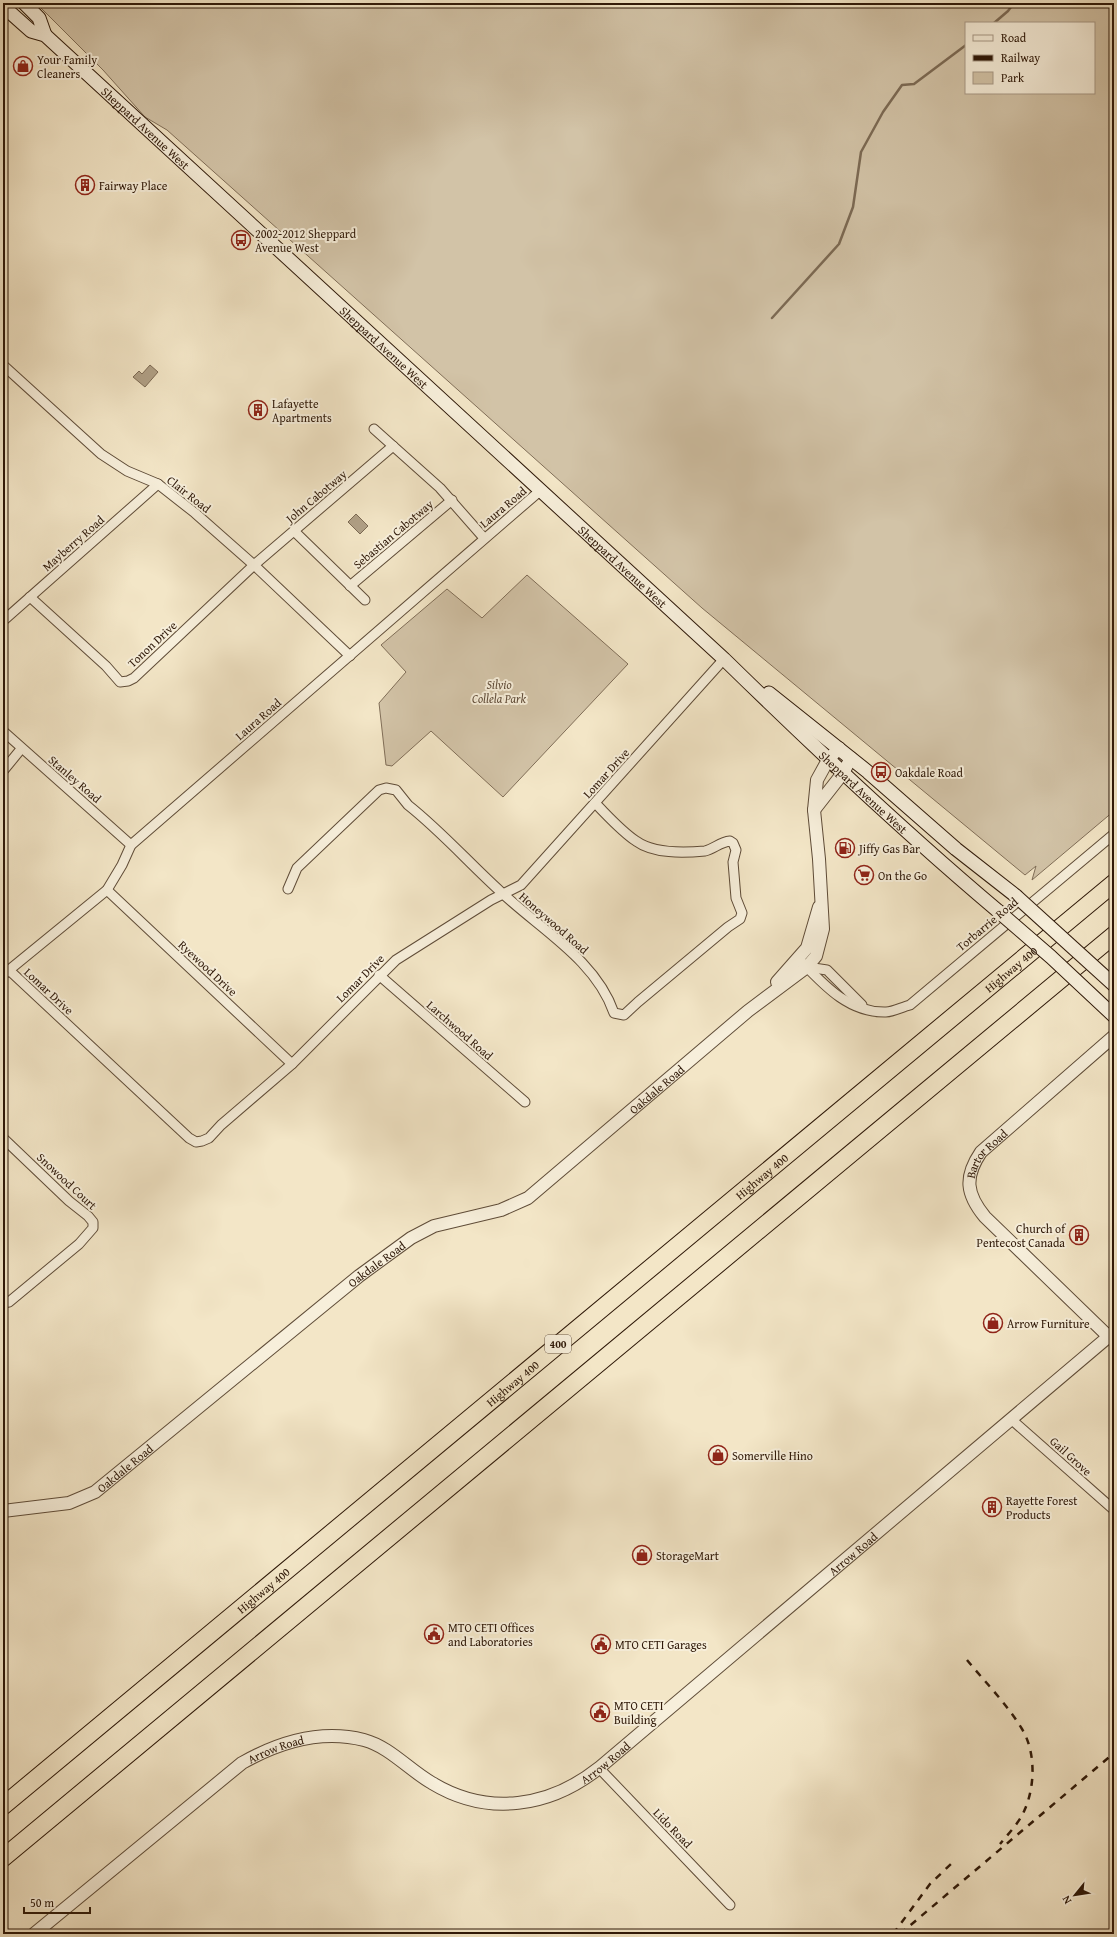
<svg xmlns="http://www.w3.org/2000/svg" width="1117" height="1937" viewBox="0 0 1117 1937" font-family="'Gentium Book Plus',serif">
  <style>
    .green { fill: #d2c3a7; stroke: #806e58; fill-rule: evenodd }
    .water { fill: #b0a086; stroke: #7c6a54 }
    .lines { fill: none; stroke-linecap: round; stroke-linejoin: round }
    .stream { stroke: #7c6a54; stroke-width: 2.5 }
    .minor-casing { stroke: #5f4c38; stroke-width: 11 }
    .tertiary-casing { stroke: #5f4c38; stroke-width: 14 }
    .secondary-casing { stroke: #2e1808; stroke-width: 15 }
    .motorway-casing { stroke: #2e1808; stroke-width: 19 }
    .minor { stroke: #f7efdb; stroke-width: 9 }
    .tertiary { stroke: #f7efdb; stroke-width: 12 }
    .secondary { stroke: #f7efdb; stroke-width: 13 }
    .motorway { stroke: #f3e6c7; stroke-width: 17 }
    .rail { stroke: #2e1808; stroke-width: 2.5; stroke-dasharray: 7 7; stroke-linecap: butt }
    .secondary-bridge-casing { stroke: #2e1808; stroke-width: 15; stroke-linecap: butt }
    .secondary-bridge { stroke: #f7efdb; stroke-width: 13 }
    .labels { text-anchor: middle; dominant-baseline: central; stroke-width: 4; stroke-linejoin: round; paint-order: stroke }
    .shield { fill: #f7efdb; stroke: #6a5847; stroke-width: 1 }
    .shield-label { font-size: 11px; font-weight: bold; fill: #2e1808 }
    .poi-label { font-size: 12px; fill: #2e1808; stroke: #f7efdb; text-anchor: start }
    .street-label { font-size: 12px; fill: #2e1808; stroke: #f7efdb }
    .park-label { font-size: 12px; font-style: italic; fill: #5f4b38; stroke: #f7efdb }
  </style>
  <rect width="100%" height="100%" fill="#f3e6c7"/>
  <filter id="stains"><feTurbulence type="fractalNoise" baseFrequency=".005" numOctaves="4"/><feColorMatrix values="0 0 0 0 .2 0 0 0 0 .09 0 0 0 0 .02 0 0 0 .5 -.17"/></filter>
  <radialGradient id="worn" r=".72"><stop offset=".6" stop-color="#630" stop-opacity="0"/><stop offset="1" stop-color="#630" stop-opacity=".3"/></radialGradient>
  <g class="green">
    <path d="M36,3h1078v808l-82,69 4,-14 -11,9 -323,-267 -535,-478 -22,-13 -42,-47zM966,23h128v70h-128z"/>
    <path d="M527,575l101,89 -125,133 -72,-66 -39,35 -6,-1 -7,-62 27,-31 -25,-27 66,-56 35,29z"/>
  </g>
  <g class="water">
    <path d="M150,365l8,7 -13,15 -12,-10 6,-6 3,3z"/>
    <path d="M356,514l12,12 -8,8 -12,-12z"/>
  </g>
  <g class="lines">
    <g class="stream">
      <path d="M994,23l14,-12 6,-8"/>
      <path d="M772,318l67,-74 14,-37 8,-55 22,-40 19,-27 12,-1 52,-39"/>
    </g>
    <g class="minor-casing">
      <g id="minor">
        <path d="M3,365l98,89 26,17 31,13 37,29 59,52 96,91"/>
        <path d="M374,429l66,59 44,50"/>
        <path d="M294,531l71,69"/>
        <path d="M350,586l102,-86"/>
        <path d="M30,597l76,69 14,16 8,-1 6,-3 120,-113 139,-119"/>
        <path d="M3,621l155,-137"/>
        <path d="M3,731l128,114"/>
        <path d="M3,771l18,-22"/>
        <path d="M288,889l9,-21 82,-78 7,-2 10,2 12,15c33,26 62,59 93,87 39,37 95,68 113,121l10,2 14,-13 90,-75 12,-8 2,-6 -6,-15 -3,-36 3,-12 -3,-7 -3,-2c-10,1 -16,8 -25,10 -22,2 -51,3 -69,-10 -15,-10 -28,-25 -41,-38"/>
        <path d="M107,890l185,174"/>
        <path d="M799,959c24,25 49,54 87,53 7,0 16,-5 24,-7l204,-171"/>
        <path d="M807,967l20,3 35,35"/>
        <path d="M9,970l180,168 7,4 6,-1 7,-3 12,-13 71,-61 104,-104 95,-60 30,-15 203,-226"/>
        <path d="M3,975l104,-85 15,-25 9,-20 410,-355"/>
        <path d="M379,975l146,127"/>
        <path d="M3,1138l66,63 19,15 5,6v6l-14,16 -70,58 -6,1"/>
        <path d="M1012,1420l102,90"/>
        <path d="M599,1768l131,137"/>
      </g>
    </g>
    <g class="tertiary-casing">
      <g id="tertiary">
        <path d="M814,810l29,-37 8,-15"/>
        <path d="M777,982l30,-34 12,-41"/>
        <path id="s1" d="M1109,1337l-124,-120c-19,-23 -21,-40 -4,-65l133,-116"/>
        <path id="s2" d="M3,1511l66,-8 26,-11 264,-216 52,-38 23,-12 67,-16 27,-12 220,-187 59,-44 9,-11 7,-27 -4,-70 -5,-49 3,-30 11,-20 11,-12"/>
        <path id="s3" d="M34,1934l208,-171c37,-21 79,-34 122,-23 26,7 45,30 68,43 56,34 118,24 167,-15l515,-436"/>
      </g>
    </g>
    <g class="secondary-casing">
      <g id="secondary">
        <path d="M24,3l15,15 6,17"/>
        <path id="s4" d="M3,6l28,25 14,4 679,624c89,87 179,172 274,252"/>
        <path d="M769,693l99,79 88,77 60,47"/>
      </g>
    </g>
    <g class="motorway-casing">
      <g id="motorway">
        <path id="s5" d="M3,1806l1111,-923"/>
        <path d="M3,1858l1111,-923"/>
      </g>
    </g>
    <use href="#minor" class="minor"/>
    <use href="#tertiary" class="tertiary"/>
    <use href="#secondary" class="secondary"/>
    <use href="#motorway" class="motorway"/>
    <g class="rail">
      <path d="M967,1660c18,22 40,44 55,69 14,23 13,57 3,80 -5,13 -16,24 -25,35"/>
      <path d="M893,1934l37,-50 21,-20"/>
      <path d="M900,1934l214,-181"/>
    </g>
    <g class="secondary-bridge-casing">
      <g id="secondary-bridge">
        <path d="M1016,896l98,89"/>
        <path d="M998,911l53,46 63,59"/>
      </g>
    </g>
    <use href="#secondary-bridge" class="secondary-bridge"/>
  </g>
  <defs>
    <g id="shop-ring" transform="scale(1)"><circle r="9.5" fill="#f7efdb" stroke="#8f2418" stroke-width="1.5"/><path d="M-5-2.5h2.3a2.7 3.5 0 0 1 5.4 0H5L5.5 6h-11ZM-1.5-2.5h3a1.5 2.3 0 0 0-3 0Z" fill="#8f2418"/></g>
    <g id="building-ring" transform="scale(1)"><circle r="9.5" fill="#f7efdb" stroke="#8f2418" stroke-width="1.5"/><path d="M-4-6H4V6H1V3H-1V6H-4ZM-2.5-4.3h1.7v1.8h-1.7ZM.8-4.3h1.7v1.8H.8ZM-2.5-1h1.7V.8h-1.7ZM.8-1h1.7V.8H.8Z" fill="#8f2418"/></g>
    <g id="bus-ring" transform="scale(1)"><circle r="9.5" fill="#f7efdb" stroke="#8f2418" stroke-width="1.5"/><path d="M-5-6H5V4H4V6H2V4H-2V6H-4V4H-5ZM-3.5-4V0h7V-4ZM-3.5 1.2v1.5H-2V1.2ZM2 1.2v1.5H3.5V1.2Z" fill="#8f2418"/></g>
    <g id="fuel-ring" transform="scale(1)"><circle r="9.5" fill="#f7efdb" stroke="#8f2418" stroke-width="1.5"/><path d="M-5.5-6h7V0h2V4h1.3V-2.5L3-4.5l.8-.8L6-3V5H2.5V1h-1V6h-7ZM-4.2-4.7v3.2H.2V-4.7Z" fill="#8f2418"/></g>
    <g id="supermarket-ring" transform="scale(1)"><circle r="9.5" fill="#f7efdb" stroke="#8f2418" stroke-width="1.5"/><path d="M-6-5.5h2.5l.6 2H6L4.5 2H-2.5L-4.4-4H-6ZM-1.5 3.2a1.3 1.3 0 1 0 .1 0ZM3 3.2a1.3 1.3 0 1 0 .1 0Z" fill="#8f2418"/></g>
    <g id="civic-ring" transform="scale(1)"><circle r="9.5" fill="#f7efdb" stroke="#8f2418" stroke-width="1.5"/><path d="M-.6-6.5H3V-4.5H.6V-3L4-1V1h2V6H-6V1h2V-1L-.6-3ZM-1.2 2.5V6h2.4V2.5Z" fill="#8f2418"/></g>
  </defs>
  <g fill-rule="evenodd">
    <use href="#shop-ring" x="23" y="66"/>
    <use href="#building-ring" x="85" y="185"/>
    <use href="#bus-ring" x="241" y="240"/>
    <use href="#building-ring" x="258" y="410"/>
    <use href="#bus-ring" x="881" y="772"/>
    <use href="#fuel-ring" x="845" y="848"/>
    <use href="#supermarket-ring" x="864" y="875"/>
    <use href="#building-ring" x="1079" y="1235"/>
    <use href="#shop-ring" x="993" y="1323"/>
    <use href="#shop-ring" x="718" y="1455"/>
    <use href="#building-ring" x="992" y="1507"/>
    <use href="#shop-ring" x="642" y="1555"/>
    <use href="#civic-ring" x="434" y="1634"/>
    <use href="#civic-ring" x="601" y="1644"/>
    <use href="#civic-ring" x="600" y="1712"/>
  </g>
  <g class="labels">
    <rect class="shield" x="545" y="1335" width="26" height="18" rx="3"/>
    <g class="shield-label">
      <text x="558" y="1344">400</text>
    </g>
    <g class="poi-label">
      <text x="37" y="59">Your Family<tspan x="37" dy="14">Cleaners</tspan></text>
      <text x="99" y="185">Fairway Place</text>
      <text x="255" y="233">2002-2012 Sheppard<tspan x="255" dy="14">Avenue West</tspan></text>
      <text x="272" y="403">Lafayette<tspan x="272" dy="14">Apartments</tspan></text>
      <text x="895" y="772">Oakdale Road</text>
      <text x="859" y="848">Jiffy Gas Bar</text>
      <text x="878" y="875">On the Go</text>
      <text x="1065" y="1228" text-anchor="end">Church of<tspan x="1065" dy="14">Pentecost Canada</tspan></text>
      <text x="1007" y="1323">Arrow Furniture</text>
      <text x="732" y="1455">Somerville Hino</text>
      <text x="1006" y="1500">Rayette Forest<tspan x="1006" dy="14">Products</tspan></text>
      <text x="656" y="1555">StorageMart</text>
      <text x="448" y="1627">MTO CETI Offices<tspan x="448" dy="14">and Laboratories</tspan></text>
      <text x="615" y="1644">MTO CETI Garages</text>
      <text x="614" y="1705">MTO CETI<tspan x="614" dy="14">Building</tspan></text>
    </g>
    <g class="street-label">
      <text stroke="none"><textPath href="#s4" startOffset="189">Sheppard Avenue West</textPath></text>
      <text stroke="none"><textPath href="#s4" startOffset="513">Sheppard Avenue West</textPath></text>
      <text transform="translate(189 494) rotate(38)">Clair Road</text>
      <text transform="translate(316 496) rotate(-40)">John Cabotway</text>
      <text transform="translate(503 507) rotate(-40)">Laura Road</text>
      <text transform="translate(393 534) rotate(-40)">Sebastian Cabotway</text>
      <text transform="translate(73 543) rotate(-41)">Mayberry Road</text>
      <text stroke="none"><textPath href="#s4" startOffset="837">Sheppard Avenue West</textPath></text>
      <text transform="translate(152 644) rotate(-43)">Tonon Drive</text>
      <text transform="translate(258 719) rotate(-41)">Laura Road</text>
      <text transform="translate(606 773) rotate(-48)">Lomar Drive</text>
      <text transform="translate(75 779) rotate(41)">Stanley Road</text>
      <text stroke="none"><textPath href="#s4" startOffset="1167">Sheppard Avenue West</textPath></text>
      <text transform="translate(554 923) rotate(41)">Honeywood Road</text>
      <text transform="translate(987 924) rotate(-40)">Torbarrie Road</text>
      <text transform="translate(208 968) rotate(43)">Ryewood Drive</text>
      <text stroke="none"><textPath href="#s5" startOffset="1310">Highway 400</textPath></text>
      <text transform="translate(360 978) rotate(-45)">Lomar Drive</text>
      <text transform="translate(49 991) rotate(43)">Lomar Drive</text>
      <text transform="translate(460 1030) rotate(41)">Larchwood Road</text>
      <text stroke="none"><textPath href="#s2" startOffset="793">Oakdale Road</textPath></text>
      <text stroke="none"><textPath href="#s1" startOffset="246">Bartor Road</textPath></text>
      <text stroke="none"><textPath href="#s5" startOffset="986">Highway 400</textPath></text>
      <text transform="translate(67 1181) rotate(43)">Snowood Court</text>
      <text stroke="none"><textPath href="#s2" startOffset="457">Oakdale Road</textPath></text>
      <text stroke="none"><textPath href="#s5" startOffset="662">Highway 400</textPath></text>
      <text transform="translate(1071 1456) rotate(42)">Gail Grove</text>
      <text stroke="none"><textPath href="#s2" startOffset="133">Oakdale Road</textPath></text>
      <text stroke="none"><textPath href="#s3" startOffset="989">Arrow Road</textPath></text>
      <text stroke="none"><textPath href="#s5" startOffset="338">Highway 400</textPath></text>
      <text stroke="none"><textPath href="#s3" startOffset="306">Arrow Road</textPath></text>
      <text stroke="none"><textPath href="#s3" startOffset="665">Arrow Road</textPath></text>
      <text transform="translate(673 1828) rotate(46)">Lido Road</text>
    </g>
    <g class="park-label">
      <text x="499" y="684">Silvio<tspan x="499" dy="14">Collela Park</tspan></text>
    </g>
  </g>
  <rect width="1117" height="1937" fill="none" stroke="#f3e6c7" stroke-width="16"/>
  <rect x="4" y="4" width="1109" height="1929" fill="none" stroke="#2e1808" stroke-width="2"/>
  <rect x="8" y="8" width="1101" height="1921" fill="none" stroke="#2e1808"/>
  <rect x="965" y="22" width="130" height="72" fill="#f7efdb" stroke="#a79987"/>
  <rect x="973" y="35" width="20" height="6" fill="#f7efdb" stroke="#a79987"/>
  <text x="1001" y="42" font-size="12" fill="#2e1808">Road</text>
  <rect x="973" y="55" width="20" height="6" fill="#2e1808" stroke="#a79987"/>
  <text x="1001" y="62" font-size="12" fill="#2e1808">Railway</text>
  <rect x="973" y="72" width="20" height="12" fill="#d2c3a7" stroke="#a79987"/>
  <text x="1001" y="82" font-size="12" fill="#2e1808">Park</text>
  <g transform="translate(1075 1895) rotate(240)" stroke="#f7efdb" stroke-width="3" paint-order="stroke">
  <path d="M0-3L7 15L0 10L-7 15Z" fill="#2e1808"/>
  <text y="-6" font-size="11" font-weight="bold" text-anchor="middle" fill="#2e1808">N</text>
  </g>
  <path d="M24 1907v6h66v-6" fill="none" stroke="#2e1808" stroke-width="2"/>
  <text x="30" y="1907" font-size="12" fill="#2e1808" stroke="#f7efdb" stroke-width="3" paint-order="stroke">50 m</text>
  <rect width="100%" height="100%" filter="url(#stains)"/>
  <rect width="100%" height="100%" fill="url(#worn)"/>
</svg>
